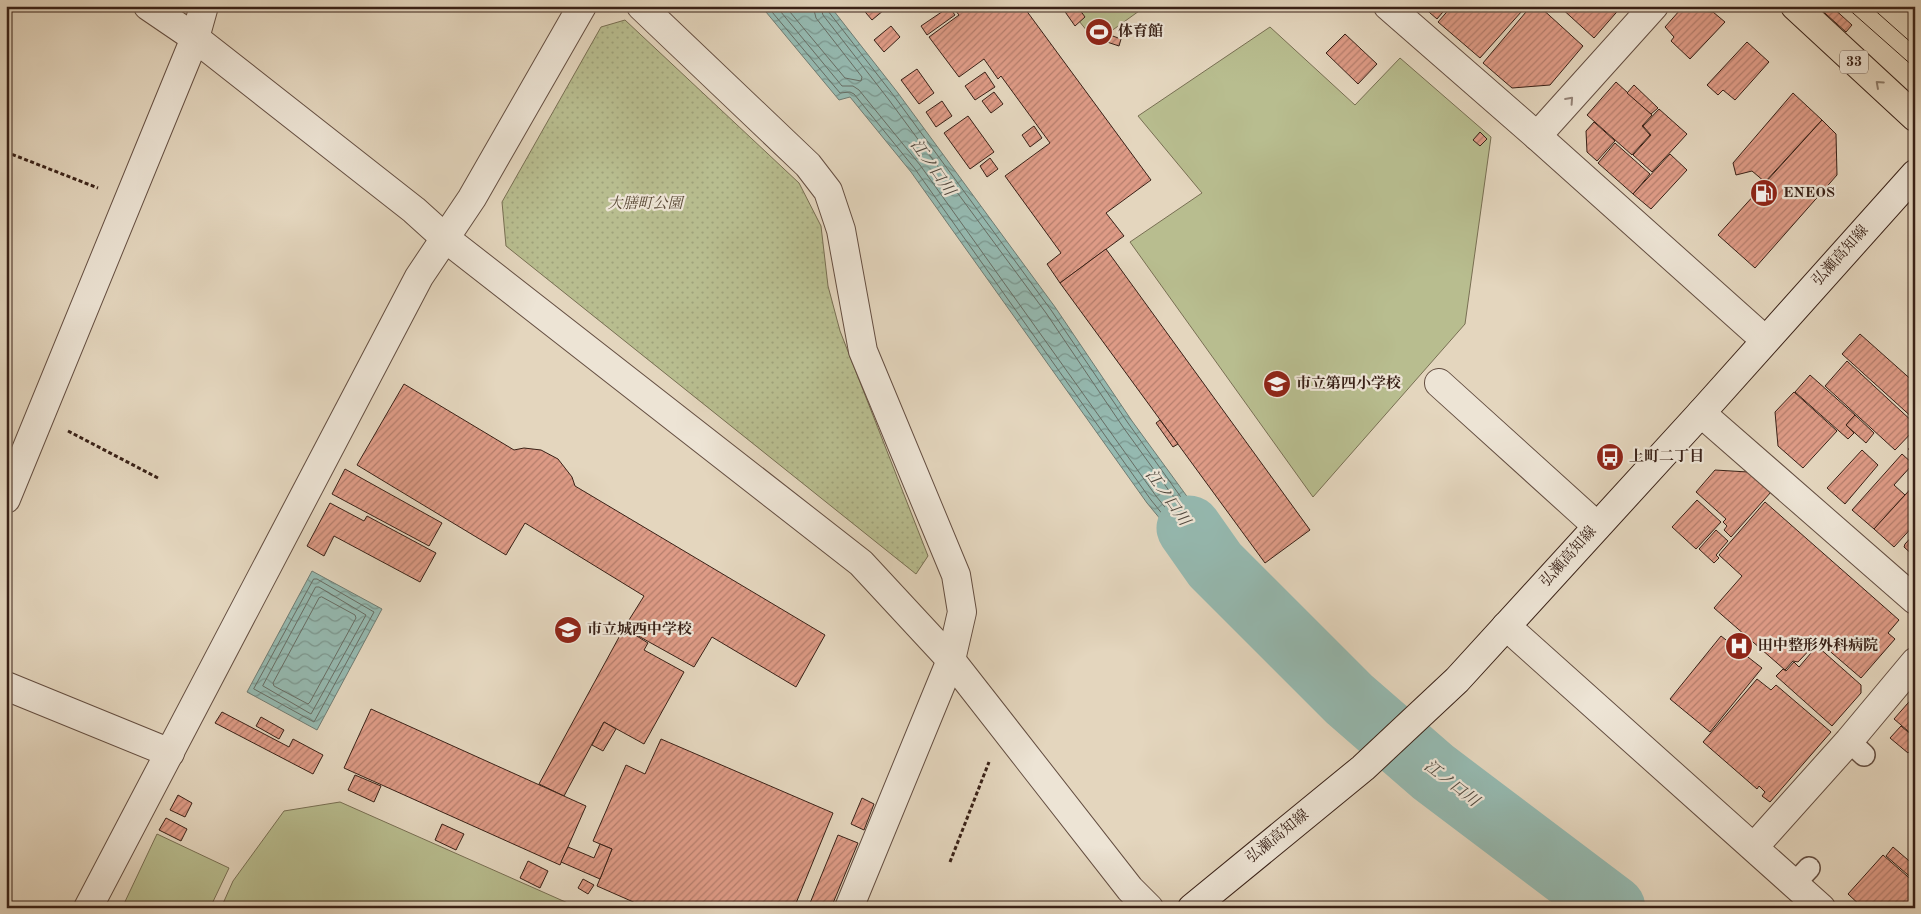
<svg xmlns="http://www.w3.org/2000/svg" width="1921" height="914" viewBox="0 0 1921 914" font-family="'Old Standard TT','Noto Serif JP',serif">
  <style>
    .grass { fill: url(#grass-dots); stroke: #786f53 }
    .pitch { fill: #b8bd8f; stroke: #786f53 }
    .water { fill: url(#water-waves); stroke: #707c73 }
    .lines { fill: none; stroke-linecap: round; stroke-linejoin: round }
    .shore { stroke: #676d64; stroke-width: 1 }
    .river { stroke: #95b9b0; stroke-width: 65 }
    .building { fill: url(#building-hatch); stroke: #392117 }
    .service-casing { stroke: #644e41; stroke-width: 24 }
    .minor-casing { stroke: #644e41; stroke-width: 30 }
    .secondary-casing { stroke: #392117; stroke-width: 30 }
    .trunk-casing { stroke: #392117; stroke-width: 30 }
    .path { stroke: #392117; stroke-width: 3; stroke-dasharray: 4 2.5; stroke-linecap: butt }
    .service { stroke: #ede4d5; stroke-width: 21 }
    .minor { stroke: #ede4d5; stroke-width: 28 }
    .secondary { stroke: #ede4d5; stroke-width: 28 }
    .trunk { stroke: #e4d6be; stroke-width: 28 }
    .tram { stroke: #392117; stroke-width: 1 }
    .oneway { stroke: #8e7c6a }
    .oneway2 { stroke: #938276 }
    .labels { text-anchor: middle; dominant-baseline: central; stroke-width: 4.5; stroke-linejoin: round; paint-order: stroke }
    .shield { fill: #ede4d5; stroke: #6f5c50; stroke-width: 1 }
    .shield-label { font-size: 14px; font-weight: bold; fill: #392117 }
    .poi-label { font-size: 15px; font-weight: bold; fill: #392117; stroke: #ede4d5; text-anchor: start }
    .park-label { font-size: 15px; font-style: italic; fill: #594835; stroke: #ede4d5 }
    .street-label { font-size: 15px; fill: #392117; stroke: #ede4d5 }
    .water-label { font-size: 16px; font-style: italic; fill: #50473d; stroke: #ede4d5 }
  </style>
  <defs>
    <pattern id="grass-dots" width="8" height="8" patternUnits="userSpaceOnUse" patternTransform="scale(1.25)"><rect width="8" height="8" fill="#b8bd8f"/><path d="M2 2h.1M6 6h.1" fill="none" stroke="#9fa27b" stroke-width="1.8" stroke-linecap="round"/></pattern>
    <pattern id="water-waves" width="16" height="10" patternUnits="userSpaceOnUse" patternTransform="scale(1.25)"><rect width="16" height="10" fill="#95b9b0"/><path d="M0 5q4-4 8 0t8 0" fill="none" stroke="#7b968e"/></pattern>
    <pattern id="building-hatch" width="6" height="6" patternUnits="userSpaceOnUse" patternTransform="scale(1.25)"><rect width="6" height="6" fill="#de9b86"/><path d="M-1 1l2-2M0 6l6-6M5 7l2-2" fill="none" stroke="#b57e6d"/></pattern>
  </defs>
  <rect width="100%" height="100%" fill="#e4d6be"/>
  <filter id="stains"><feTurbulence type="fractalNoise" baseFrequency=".004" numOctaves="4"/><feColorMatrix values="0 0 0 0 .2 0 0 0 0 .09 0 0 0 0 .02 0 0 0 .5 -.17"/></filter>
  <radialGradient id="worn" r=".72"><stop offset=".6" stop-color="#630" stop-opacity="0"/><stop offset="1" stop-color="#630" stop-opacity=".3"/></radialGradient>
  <path class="grass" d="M625,20l174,163 22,43 7,60 12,45 88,225 -12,18 -410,-328 -4,-44 99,-175z"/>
  <g class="pitch">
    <path d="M1077,6h69l-50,36 -17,-21z"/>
    <path d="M1270,27l85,78 45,-47 91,79 -26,187 -152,173 -183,-255 72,-49 -64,-77z"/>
    <path d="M340,802l239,106h-358l12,-27 51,-70z"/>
    <path d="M157,834l72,34 -19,40h-88z"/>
  </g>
  <g class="water">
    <path d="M761,6h69l68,87 157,214 77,114 81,111 47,59 -25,13 -40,-43 -48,-58 -236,-331 -61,-75 -11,3z"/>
    <path d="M312,571l70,38 -65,121 -70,-38z"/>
  </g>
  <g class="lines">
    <g class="shore">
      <path d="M767,6l73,87 10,-1 4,2 61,75 236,331 47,58 38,38 14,-5v-4l-42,-52 -80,-112 -77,-113 -157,-214 -66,-85 -1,-5"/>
      <path d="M776,6l66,80h11l6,4 61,75 236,331 47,58 34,35 3,-1 1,-3 -37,-46 -81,-112 -77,-114 -157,-213 -66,-85 -3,-9"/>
      <path d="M785,6l60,72 16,3 1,-4 -46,-59 -3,-12"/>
      <path d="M314,579h3l57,33 -60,110 -60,-33z"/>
      <path d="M316,587h3l47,28 -55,99 -48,-28z"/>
      <path d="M322,597l33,18 1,3 -46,84 -2,2 -34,-18 -1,-3 46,-85z"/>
    </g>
    <path class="river" d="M1189,528l26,37 134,134 84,73 180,136"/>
  </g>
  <g class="building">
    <path d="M860,6h21l3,4 -12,10z"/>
    <path d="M952,6h71l128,174 -45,33 18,23 -64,47 -13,-19 14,-11 -56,-77 45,-33 -49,-67 -3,3 -14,-20 -25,18 -30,-40 30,-22z"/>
    <path d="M1061,6h16l8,11 -10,9z"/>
    <path d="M1422,6h26l-11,13z"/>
    <path d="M1452,6h66l4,5 -42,47 -42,-36z"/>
    <path d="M1531,6h8l44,40 -33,39 -38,3 -29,-25z"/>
    <path d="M1559,6h63l-28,32z"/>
    <path d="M1817,6h14l21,19 -6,7z"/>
    <path d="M949,7l6,8 -28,20 -6,-9z"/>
    <path d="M1680,10l33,2 12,10 -35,37 -19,-18 3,-4 -9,-10z"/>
    <path d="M891,26l9,11 -16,15 -10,-12z"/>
    <path d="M1345,34l32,30 -19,20 -32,-31z"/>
    <path d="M1110,35l11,4 -2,7 -12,-4z"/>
    <path d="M1747,42l22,20 -34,38 -12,-10 -5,5 -11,-10z"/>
    <path d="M917,69l17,24 -15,11 -18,-24z"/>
    <path d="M985,72l10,15 -20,13 -10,-14z"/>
    <path d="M1616,82l36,33 -10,11 8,9 -18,20 -45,-40z"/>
    <path d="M1634,85l24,23 -7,6 -24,-21z"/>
    <path d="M994,92l9,12 -12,9 -9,-12z"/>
    <path d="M1793,93l29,27 -57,62 -13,-11 -16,4 -3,-12z"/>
    <path d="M942,101l10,15 -16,11 -10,-15z"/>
    <path d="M1659,109l28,25 -35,38 -19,-17 18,-20 -8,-9z"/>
    <path d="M968,116l26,36 -24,17 -26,-36z"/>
    <path d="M1822,120l14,14 1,41 -82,93 -37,-33z"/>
    <path d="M1594,122l21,19 -18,20 -10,-9 -1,-21z"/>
    <path d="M1034,126l8,12 -12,9 -8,-12z"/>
    <path d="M1480,132l7,7 -7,7 -7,-6z"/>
    <path d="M1615,143l35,31 -17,20 -35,-31z"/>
    <path d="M1670,154l17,16 -36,39 -18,-15z"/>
    <path d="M990,158l8,11 -11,8 -7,-11z"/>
    <path d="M1106,249l204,281 -45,33 -205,-280z"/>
    <path d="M1860,334l55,49v37l-73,-66z"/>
    <path d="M1847,361l68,63v5l-20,21 -70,-64z"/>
    <path d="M1810,375l45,40 -9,10 8,8 -6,6 -53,-47z"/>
    <path d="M404,384l110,66 10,-2 17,2 17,9 14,18 3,9 250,149 -29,52 -84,-50 -18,30 -70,-39 20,-32 -119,-73 -19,32 -149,-90z"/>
    <path d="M1794,392l43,39 -34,37 -25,-22 -3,-34z"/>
    <path d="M1855,415l19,18 -8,10 -20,-18z"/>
    <path d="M1160,420l18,24 -5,3 -17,-24z"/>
    <path d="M1915,442v14l-7,-7z"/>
    <path d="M1862,450l16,15 -33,39 -18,-16z"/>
    <path d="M1902,454l11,10 -19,21 11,10 -31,34 -22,-19z"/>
    <path d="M345,469l97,54 -13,23 -97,-52z"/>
    <path d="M1715,470l33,2 23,20 -40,45 -7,-7 3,-4 -4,-4 3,-3 -30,-27z"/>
    <path d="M1915,484v40l-21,23 -20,-18z"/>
    <path d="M1697,500l24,22 -25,27 -24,-22z"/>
    <path d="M1765,502l134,118 -11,13 7,6 -34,39 -43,-37 -20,21 -5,-1 -8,9 -71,-62 28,-32 -23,-21z"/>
    <path d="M330,503l34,18 3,-5 69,37 -16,29 -86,-46 -10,20 -17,-10z"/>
    <path d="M1716,530l12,11 -12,14 3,3 -5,5 -15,-14z"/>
    <path d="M1915,533v23h-1l-10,-9 1,-3z"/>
    <path d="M624,628l24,15 -4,7 40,22 -40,72 -40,-22 -40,74 -25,-12z"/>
    <path d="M1721,636l41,32 -52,64 -40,-33z"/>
    <path d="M1817,646l44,39v8l-29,33 -56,-50 7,-7 3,2 8,-9 5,5z"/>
    <path d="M1757,679l14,11 5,-5 55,47 -61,70 -8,-6 3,-4 -6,-6 -2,3 -54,-47z"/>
    <path d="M1915,695v42l-21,-18z"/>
    <path d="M371,709l215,97 -26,59 -216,-97z"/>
    <path d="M222,712l67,35 4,-8 30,16 -10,19 -98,-51z"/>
    <path d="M261,717l23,13 -5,9 -23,-13z"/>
    <path d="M604,722l12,7 -13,22 -11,-6z"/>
    <path d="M1901,726l14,12v8l-7,7 -18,-15z"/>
    <path d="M661,739l172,74 -39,95h-147l-50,-22 15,-37 -19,-8 33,-76 19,9z"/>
    <path d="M355,775l26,11 -7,16 -26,-12z"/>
    <path d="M178,795l14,8 -7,14 -15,-7z"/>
    <path d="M862,798l12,6 -10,26 -13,-6z"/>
    <path d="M166,818l21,11 -6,12 -22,-11z"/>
    <path d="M442,824l22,10 -8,16 -21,-10z"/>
    <path d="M838,835l20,8 -27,65h-23z"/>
    <path d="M600,844l12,5 -12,30 -39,-17 7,-15 26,11z"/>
    <path d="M1893,847l22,19v15l-29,-25z"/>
    <path d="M1883,855l32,28v25h-52l-15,-14z"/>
    <path d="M528,861l20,10 -8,17 -20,-10z"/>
    <path d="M583,879l11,6 -6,9 -10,-6z"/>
  </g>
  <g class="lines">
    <g class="service-casing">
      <g id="service">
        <path d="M1849,741l15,14"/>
        <path d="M1794,884l15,-16"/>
      </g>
    </g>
    <g class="minor-casing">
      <g id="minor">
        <path d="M148,6l47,32 219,172 31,28 416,325 90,97 179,229 19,19"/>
        <path d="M641,6l167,159 20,26 13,39 22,121 93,224 6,37 -11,48 -102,248"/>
        <path d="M1388,6l149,130 228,204"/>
        <path d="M1537,136l117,-130"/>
        <path d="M1439,383l158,143"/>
        <path d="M1701,413l214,187"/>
        <path d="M6,499l173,-422 16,-39 9,-32"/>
        <path d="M1506,626l315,282"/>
        <path d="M6,686l164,67"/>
        <path d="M1754,847l95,-106 66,-79"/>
        <path d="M88,908l331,-631 53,-79 110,-192"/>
      </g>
    </g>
    <g class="secondary-casing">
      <path id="secondary" d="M1192,908l171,-140 94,-88 244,-267 214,-239"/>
    </g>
    <g class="trunk-casing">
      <path id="trunk" d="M1795,6l120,111"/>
    </g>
    <g class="path">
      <path d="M6,152l92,36"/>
      <path d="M68,431l90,47"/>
      <path d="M950,862l39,-100"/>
    </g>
    <use href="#service" class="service"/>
    <use href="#minor" class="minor"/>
    <use href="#secondary" class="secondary"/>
    <use href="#trunk" class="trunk"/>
    <g class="tram">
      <path d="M1845,6l70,62"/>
      <path d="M1870,6l45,40"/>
    </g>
  </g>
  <defs><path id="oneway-chevron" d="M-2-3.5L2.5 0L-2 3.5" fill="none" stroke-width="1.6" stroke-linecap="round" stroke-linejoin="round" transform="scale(1.25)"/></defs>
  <use class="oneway" href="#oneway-chevron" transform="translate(1879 84) rotate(-138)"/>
  <use class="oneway2" href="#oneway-chevron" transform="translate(1570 100) rotate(-48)"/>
  <defs>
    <g id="stadium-disc" transform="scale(1.4375)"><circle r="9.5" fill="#8f2418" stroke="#ede4d5"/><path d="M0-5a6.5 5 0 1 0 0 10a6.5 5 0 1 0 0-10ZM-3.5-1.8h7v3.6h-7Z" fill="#fff"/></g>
    <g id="fuel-disc" transform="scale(1.4375)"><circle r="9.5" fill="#8f2418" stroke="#ede4d5"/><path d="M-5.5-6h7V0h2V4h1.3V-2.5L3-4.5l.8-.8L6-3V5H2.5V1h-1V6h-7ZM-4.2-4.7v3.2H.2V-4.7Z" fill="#fff"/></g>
    <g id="school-disc" transform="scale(1.4375)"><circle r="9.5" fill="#8f2418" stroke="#ede4d5"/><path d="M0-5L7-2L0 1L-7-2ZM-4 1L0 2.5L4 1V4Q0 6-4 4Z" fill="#fff"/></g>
    <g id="bus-disc" transform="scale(1.4375)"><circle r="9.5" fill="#8f2418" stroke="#ede4d5"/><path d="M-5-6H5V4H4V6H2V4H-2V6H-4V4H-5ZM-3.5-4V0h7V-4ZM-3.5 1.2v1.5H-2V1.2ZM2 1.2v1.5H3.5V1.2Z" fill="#fff"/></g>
    <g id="hospital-disc" transform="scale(1.4375)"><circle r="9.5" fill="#8f2418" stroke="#ede4d5"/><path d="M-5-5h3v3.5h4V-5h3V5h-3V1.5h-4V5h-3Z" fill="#fff"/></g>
  </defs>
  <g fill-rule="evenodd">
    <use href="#stadium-disc" x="1099" y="32"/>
    <use href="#fuel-disc" x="1764" y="193"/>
    <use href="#school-disc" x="1277" y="384"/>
    <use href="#bus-disc" x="1610" y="457"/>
    <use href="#school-disc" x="568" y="630"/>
    <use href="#hospital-disc" x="1739" y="646"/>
  </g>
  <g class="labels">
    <rect class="shield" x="1840" y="50.5" width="28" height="23" rx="4"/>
    <g class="shield-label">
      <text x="1854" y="62">33</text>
    </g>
    <g class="poi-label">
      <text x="1118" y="32">体育館</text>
      <text x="1783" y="193">ENEOS</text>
      <text x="1296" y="384">市立第四小学校</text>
      <text x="1629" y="457">上町二丁目</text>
      <text x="587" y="630">市立城西中学校</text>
      <text x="1758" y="646">田中整形外科病院</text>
    </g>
    <g class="park-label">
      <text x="645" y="204">大膳町公園</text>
    </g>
    <g class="street-label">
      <text transform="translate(1841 256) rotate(-48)">弘瀬高知線</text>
      <text transform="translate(1569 557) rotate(-48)">弘瀬高知線</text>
      <text transform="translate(1278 837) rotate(-39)">弘瀬高知線</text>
    </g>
    <g class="water-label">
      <text transform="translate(932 168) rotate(55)">江ノ口川</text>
      <text transform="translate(1167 498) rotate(55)">江ノ口川</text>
      <text transform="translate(1451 784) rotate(38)">江ノ口川</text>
    </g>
  </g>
  <rect width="1921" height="914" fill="none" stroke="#e4d6be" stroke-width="25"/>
  <rect x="8" y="8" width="1906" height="899" fill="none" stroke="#392117" stroke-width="2.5"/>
  <rect x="12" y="12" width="1896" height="889" fill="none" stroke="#392117"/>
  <rect width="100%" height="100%" filter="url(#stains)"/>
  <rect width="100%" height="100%" fill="url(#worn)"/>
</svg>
